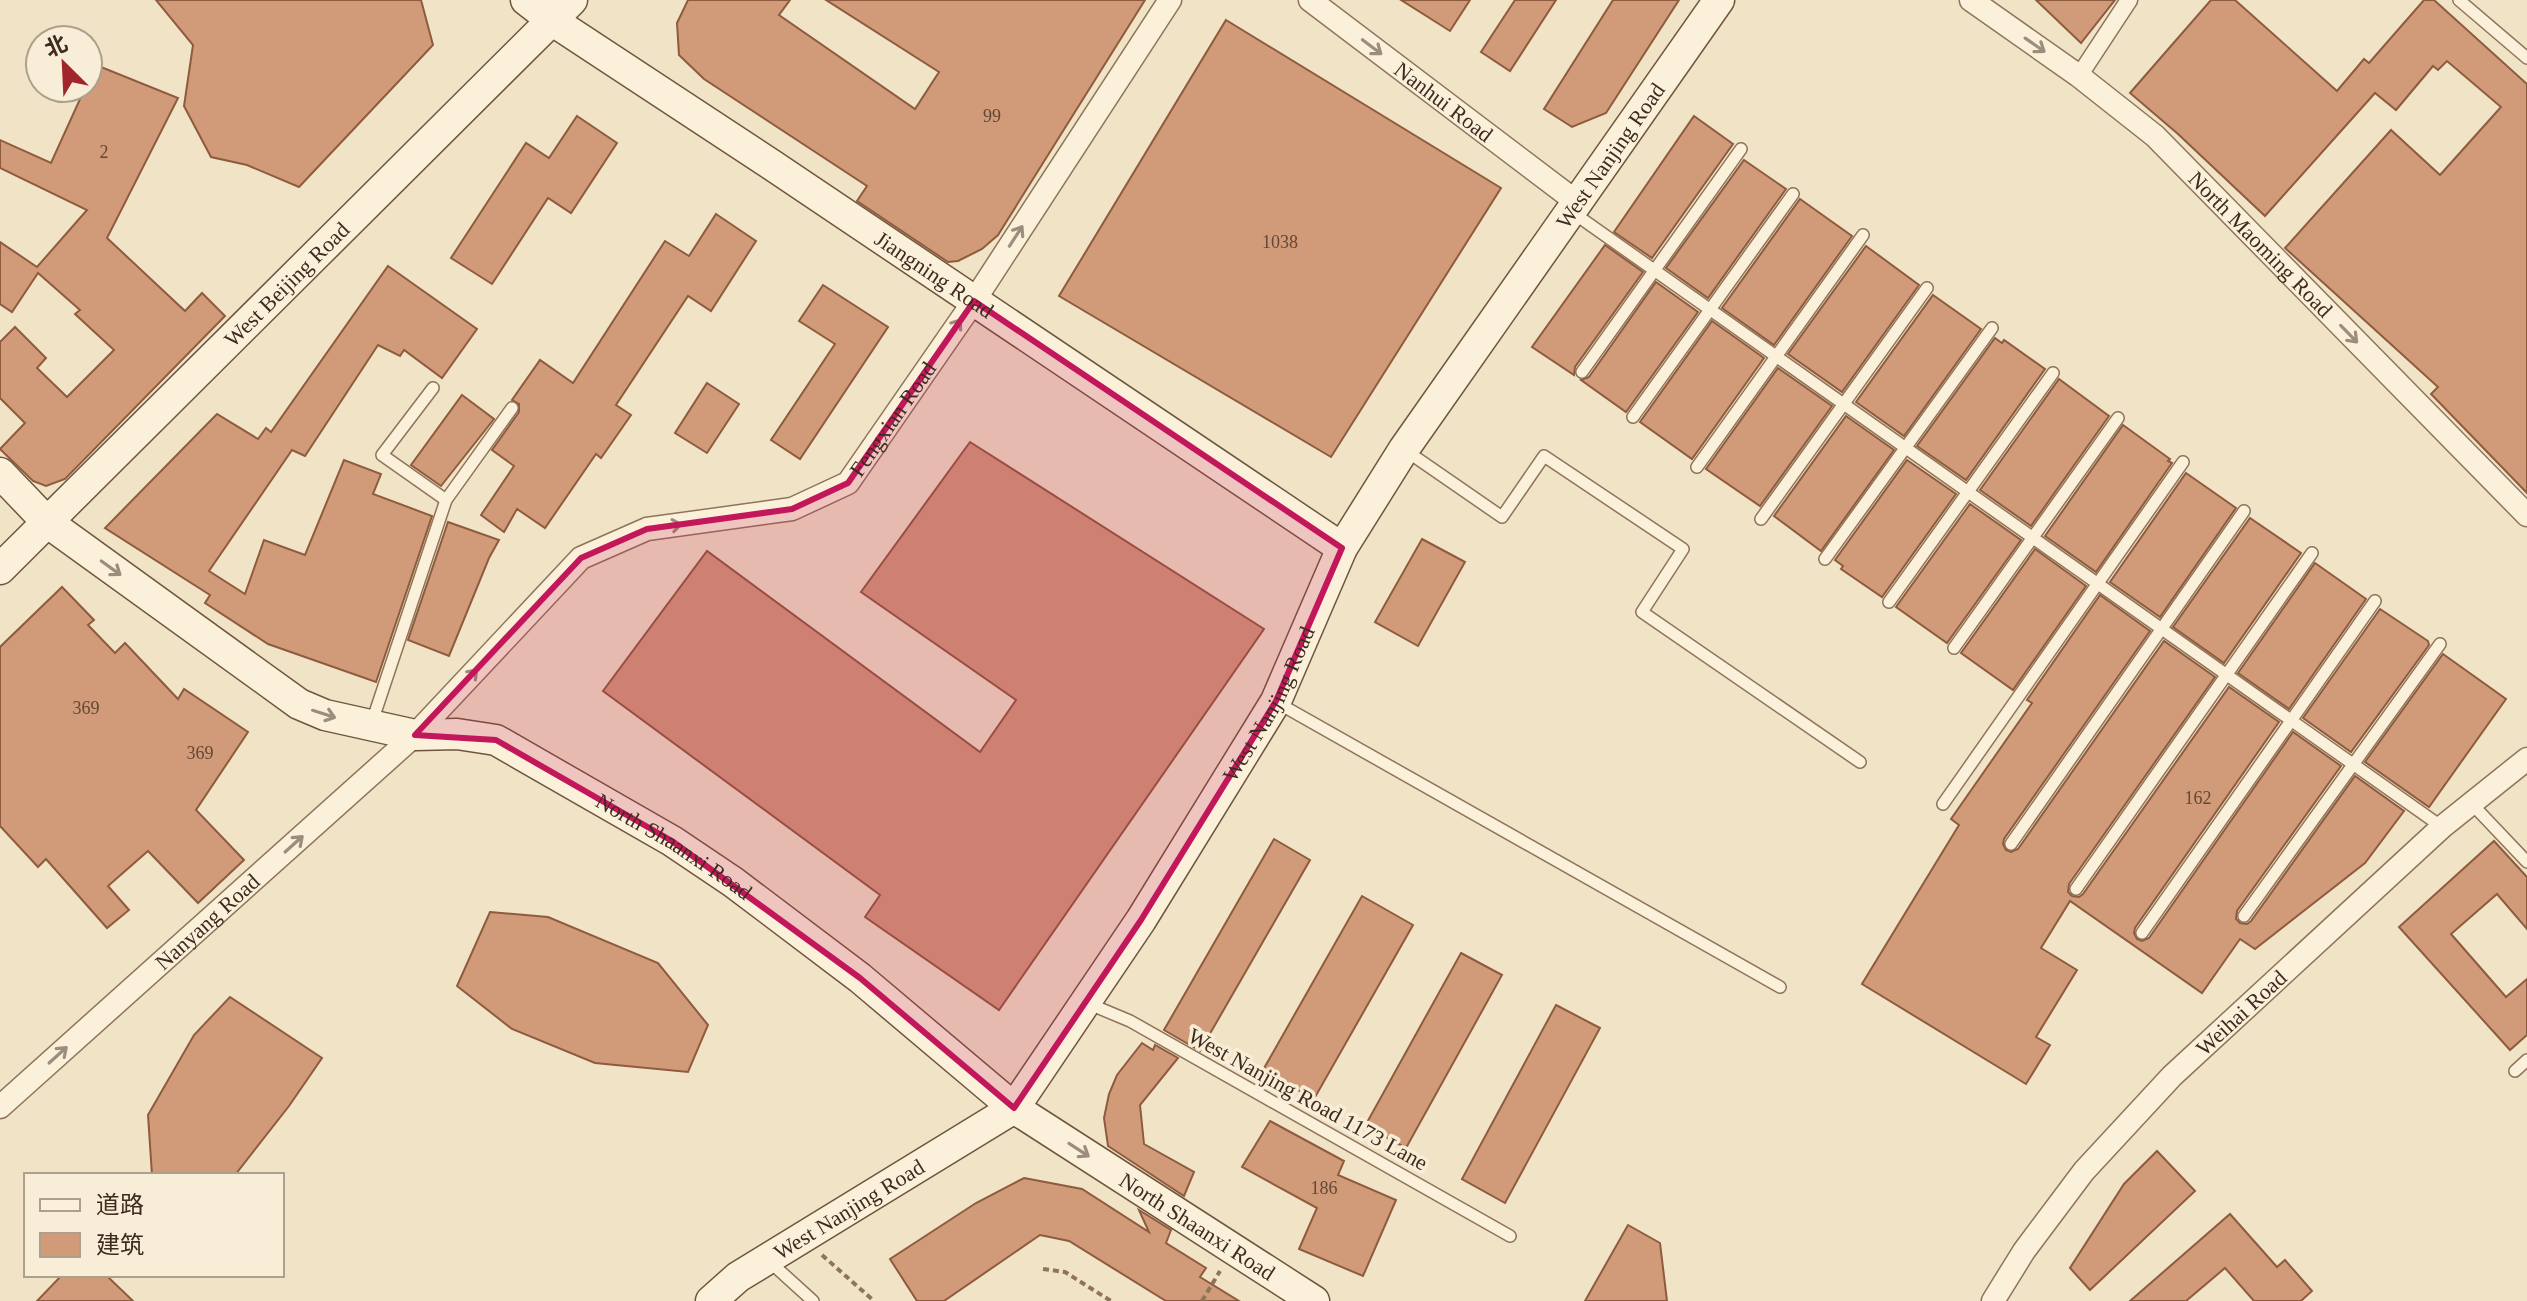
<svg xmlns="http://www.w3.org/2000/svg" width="2527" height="1301" viewBox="0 0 2527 1301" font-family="'Times New Roman','Noto Sans SC',serif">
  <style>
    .building { fill: #d19b79; stroke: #8f5b3e; stroke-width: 2 }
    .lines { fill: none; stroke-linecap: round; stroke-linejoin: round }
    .service-casing { stroke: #8e745a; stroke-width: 14 }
    .pedestrian-casing { stroke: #8e745a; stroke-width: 19 }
    .minor-casing { stroke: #8e745a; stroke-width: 25 }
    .secondary-casing { stroke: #70553d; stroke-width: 33 }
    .path { stroke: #8e745a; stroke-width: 4; stroke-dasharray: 6 4; stroke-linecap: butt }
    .service { stroke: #fbf0da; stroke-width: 11 }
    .pedestrian { stroke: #fbf0da; stroke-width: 16 }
    .minor { stroke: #fbf0da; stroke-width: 22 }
    .secondary { stroke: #fbf0da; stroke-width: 30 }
    .oneway { stroke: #9c8e7c }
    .marked { fill: #c2185b; fill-opacity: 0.2; stroke: #c2185b; stroke-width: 6; stroke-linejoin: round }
    .labels { text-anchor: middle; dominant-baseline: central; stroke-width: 7; stroke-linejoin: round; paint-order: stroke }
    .number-label { font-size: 18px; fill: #624836 }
    .street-label { font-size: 22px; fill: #3d2c1f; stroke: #f8edd6 }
  </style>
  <rect width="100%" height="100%" fill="#f1e3c6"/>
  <g class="building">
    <path d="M156,0h265l12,45 -134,142 -52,-22 -36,-8 -27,-51 9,-61z"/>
    <path d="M688,0h102l-11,15 136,94 24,-37 -113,-72h319l-147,235 -16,14 -24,12 -10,1 -91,-61 10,-15 -163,-107 -25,-24 -2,-32z"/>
    <path d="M1401,0h69l-20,31z"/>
    <path d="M1515,0h41l-46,71 -29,-19z"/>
    <path d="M1613,0h66l-73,113 -34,14 -28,-18z"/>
    <path d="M2036,0h79l-34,43z"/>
    <path d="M2211,0h24l102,91 27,-32 5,4 55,-63h10l93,84v409l-96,-99 7,-7 -153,-139 106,-118 49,45 61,-68 -54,-46 -9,9 -5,-4 -37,44 -21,-17 -110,123 -87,-82 -48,-41z"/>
    <path d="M1226,20l275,168 -170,269 -272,-161z"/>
    <path d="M96,65l82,33 -71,140 78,73 17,-18 23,23 -160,163 -19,7 -13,-5 -33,-32 25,-26 -25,-25v-56l15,-15 31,31 -9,10 30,29 47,-47 -39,-36 5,-4 -42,-37 -26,39 -12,-8v-62l37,25 50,-57 -87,-42v-28l51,23 34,-75h3z"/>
    <path d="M577,116l40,27 -46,70 -23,-15 -56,86 -41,-26 75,-115 23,15z"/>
    <path d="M1694,116l39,28 -81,114 -38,-26z"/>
    <path d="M1744,160l42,29 -78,109 -42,-30z"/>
    <path d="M1800,199l52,37 -78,109 -52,-37z"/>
    <path d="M716,214l40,27 -45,70 -23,-15 -72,109 15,10 -30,43 -5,-4 -51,74 -28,-19 -13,23 -23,-17 33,-49 -22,-16 27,-38v-8l-7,-4 28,-40 33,23 92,-142 24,15z"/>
    <path d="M1605,245l38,27 -68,95 -1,8 -42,-28z"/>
    <path d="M1866,246l53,39 -77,107 -54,-38z"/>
    <path d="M388,266l89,63 -35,49 -38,-28 -4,6 -22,-11 -73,111 -13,-6 -83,121 36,23 19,-54 41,15 39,-95 37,14 -8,20 59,22 -56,166 -108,-38 -63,-41 5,-8 -105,-67 112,-114 41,25 8,-11 5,4z"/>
    <path d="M1656,282l42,30 -72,100 -45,-32 8,-3z"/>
    <path d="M823,285l65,42 -88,132 -29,-19 64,-96 -36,-23z"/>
    <path d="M1933,295l48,34 -77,107 -48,-34z"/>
    <path d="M1712,321l52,37 -72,101 -52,-37z"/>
    <path d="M1995,338l7,5 2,-3 41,29 -79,111 -49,-34z"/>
    <path d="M1778,368l54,38 -72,100 -54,-37z"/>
    <path d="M2059,379l50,37 -78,110 -51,-36z"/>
    <path d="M707,383l32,21 -32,49 -32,-20z"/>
    <path d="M462,395l32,24 -53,67 -30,-21z"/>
    <path d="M1846,416l48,34 -73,101 -47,-35z"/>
    <path d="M2123,425l47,34 -2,2 4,2 -76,109 -51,-36z"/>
    <path d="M970,442l294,187 -265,381 -134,-93 15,-22 -277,-204 104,-140 273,201 36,-52 -155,-108z"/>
    <path d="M1907,460l49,34 -74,103 -41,-28 2,-3 -8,-6z"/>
    <path d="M2186,473l50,35 -76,109 -50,-35z"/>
    <path d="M1970,504l51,36 -74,103 -51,-36z"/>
    <path d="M2250,518l51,35 -77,110 -51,-36z"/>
    <path d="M448,522l51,18 -10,18 -40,98 -41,-16z"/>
    <path d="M1422,539l43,23 -47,84 -43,-24z"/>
    <path d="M2035,549l51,37 -73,104 -52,-37z"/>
    <path d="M2315,563l51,36 -77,110 -51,-36z"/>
    <path d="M62,587l32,33 -6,5 27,28 10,-10 53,56 6,-10 64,43 -52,78 48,50 -46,43 -50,-52 -40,35 21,24 -22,18 -61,-69 -8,8 -38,-41v-179z"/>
    <path d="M2100,595l50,36 -146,208 -1,5 3,6 5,2 7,-3 146,-208 51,36 -146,207 -1,8 4,4 7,1 4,-3 146,-207 50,35 -144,206 -1,5 3,6 5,2 7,-3 144,-206 48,34 -104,145 -1,8 4,4 7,1 4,-3 104,-145 49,35 -39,52 -110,86 -15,-10 -38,54 -132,-92 -29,47 36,22 -41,67 14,8 -24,39 -164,-100 97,-159 -8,-6 81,-116 -5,-3z"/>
    <path d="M2380,609l48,32 1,4 -78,107 -48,-34z"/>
    <path d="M2443,654l63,45 -77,108 -64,-45z"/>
    <path d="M1274,839l36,21 -110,191 -36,-21z"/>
    <path d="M2494,841l33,36v52l-30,-35 -46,40 55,63 21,-18v56l-17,15 -111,-123z"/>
    <path d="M1362,896l51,29 -99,174 -51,-29z"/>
    <path d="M490,912l58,5 110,46 50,62 -20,47 -93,-9 -83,-34 -55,-43z"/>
    <path d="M1461,953l41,22 -96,173 -41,-22z"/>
    <path d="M230,997l92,61 -33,48 -54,69h-83l-4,-60 46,-80z"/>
    <path d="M1556,1005l44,23 -95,175 -43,-24z"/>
    <path d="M1142,1043l11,7 2,-5 23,13 -38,47 4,39 50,28 -10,24 -76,-50 -4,-28 5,-24 8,-19z"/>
    <path d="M1270,1121l74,40 -6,14 58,25 -33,76 -64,-27 18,-41 -75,-41z"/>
    <path d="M2157,1151l38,40 -105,99 -20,-22 54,-84z"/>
    <path d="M1024,1178l58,11 67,43 -10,-22 32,20 -5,13 40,25 -6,9 39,24h-73l-97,-60 -29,-6 -96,66h-27l-27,-42 86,-56z"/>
    <path d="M2230,1214l47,53 8,-7 27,31 -11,10h-47l-29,-33 -39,33h-56z"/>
    <path d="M1628,1225l32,18 7,58h-82z"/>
    <path d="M62,1275h44l27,26h-96z"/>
  </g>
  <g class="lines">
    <g class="service-casing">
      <g id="service">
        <path d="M2459,0l68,58"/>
        <path d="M1572,212l870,615"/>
        <path d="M1582,372l159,-223"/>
        <path d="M433,388l-51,67 64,45"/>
        <path d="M1633,417l160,-223"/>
        <path d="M1405,450l97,67 42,-61 139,93 -41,63 218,150"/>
        <path d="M1697,467l166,-232"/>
        <path d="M1761,519l166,-231"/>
        <path d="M1825,559l167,-231"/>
        <path d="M1889,602l164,-229"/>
        <path d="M1954,648l164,-230"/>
        <path d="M1276,702l504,285"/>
        <path d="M371,725l75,-225 66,-92"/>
        <path d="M2471,803l56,59"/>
        <path d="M1943,804l240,-342"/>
        <path d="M2011,844l233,-333"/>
        <path d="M2076,889l236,-336"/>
        <path d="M2244,916l196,-272"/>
        <path d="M2142,933l233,-332"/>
        <path d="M1087,1003l43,18 380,215"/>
        <path d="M2515,1071l12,-11"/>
        <path d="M770,1262l43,39"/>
      </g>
    </g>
    <g class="pedestrian-casing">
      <path id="pedestrian" d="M2079,76l50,-76"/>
    </g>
    <g class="minor-casing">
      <g id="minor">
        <path id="s1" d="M1310,0l268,203"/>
        <path id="s2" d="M1971,0l108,76 76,60 372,379"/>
        <path id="s3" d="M0,1107l415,-372 166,-177 66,-29 145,-20 56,-26 126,-182 196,-301"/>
        <path id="s4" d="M1993,1301l31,-50 60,-80 88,-95 270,-249 85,-68"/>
      </g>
    </g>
    <g class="secondary-casing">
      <g id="secondary">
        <path id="s5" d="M526,0l27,21 219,144 570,383"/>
        <path id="s6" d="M0,473l47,49 252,182 26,11 90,20 42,-1 39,6 176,101 61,41 127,96 154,130 300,193"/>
        <path id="s7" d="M0,569l572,-569"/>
        <path id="s8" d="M711,1301l27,-24 276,-169 127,-188 135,-219 66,-153 62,-99 315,-449"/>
      </g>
    </g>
    <g class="path">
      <path d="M822,1255l52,46"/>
      <path d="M1043,1269l22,3 46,29"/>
      <path d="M1202,1301l18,-30"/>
    </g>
    <use href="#service" class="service"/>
    <use href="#pedestrian" class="pedestrian"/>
    <use href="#minor" class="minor"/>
    <use href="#secondary" class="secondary"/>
  </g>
  <defs><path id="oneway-shaft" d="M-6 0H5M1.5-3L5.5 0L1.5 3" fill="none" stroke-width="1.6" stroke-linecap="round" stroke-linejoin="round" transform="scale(2)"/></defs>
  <g class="oneway">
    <use href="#oneway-shaft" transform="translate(2035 45) rotate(35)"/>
    <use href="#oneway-shaft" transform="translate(1372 47) rotate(37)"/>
    <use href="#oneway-shaft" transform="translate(1016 236) rotate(-57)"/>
    <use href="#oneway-shaft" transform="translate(954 329) rotate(-55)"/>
    <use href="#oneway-shaft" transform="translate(2349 334) rotate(46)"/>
    <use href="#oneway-shaft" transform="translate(670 526) rotate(-8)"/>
    <use href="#oneway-shaft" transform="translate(111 568) rotate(36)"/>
    <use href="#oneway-shaft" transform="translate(469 678) rotate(-47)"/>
    <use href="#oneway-shaft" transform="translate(324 714) rotate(18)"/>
    <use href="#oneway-shaft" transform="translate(294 844) rotate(-42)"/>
    <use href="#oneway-shaft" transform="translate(58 1055) rotate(-42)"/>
    <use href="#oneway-shaft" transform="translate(1079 1150) rotate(33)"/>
  </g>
  <path class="marked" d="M974,301l368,247 -66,153 -135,219 -127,188 -154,-130 -188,-137 -176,-101 -81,-5 166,-177 66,-29 145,-20 56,-26z"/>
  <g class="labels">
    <g class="number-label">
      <text x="992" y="116">99</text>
      <text x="104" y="152">2</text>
      <text x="1280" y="242">1038</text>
      <text x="86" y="708">369</text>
      <text x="200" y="753">369</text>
      <text x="2198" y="798">162</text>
      <text x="1324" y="1188">186</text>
    </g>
    <g class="street-label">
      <text stroke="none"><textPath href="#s1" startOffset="168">Nanhui Road</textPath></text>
      <text stroke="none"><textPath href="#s8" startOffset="1486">West Nanjing Road</textPath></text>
      <text stroke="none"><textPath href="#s2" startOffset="380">North Maoming Road</textPath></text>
      <text stroke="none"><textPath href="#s5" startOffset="492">Jiangning Road</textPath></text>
      <text stroke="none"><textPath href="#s7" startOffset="404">West Beijing Road</textPath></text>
      <text stroke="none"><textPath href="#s3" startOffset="1158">Fengxian Road</textPath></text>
      <text stroke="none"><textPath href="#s8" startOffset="838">West Nanjing Road</textPath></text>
      <text stroke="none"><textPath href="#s6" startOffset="788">North Shaanxi Road</textPath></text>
      <text stroke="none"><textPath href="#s3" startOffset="278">Nanyang Road</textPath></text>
      <text stroke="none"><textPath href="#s4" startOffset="382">Weihai Road</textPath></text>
      <text transform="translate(1308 1099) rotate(29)">West Nanjing Road 1173 Lane</text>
      <text stroke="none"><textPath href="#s8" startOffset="166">West Nanjing Road</textPath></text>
      <text stroke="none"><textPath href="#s6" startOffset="1436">North Shaanxi Road</textPath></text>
    </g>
  </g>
  <rect x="24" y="1173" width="260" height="104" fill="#f8edd6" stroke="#ada08d" stroke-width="2"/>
  <rect x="40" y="1199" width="40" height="12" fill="#fbf0da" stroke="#ada08d" stroke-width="2"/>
  <text x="96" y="1213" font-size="24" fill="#3d2c1f">道路</text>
  <rect x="40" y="1233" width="40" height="24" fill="#d19b79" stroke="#ada08d" stroke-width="2"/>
  <text x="96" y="1253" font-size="24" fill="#3d2c1f">建筑</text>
  <g transform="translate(64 64) rotate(336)"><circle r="38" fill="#f8edd6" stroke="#ada08d" stroke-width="2"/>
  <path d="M0-6L14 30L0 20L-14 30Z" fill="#a1262b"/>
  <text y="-12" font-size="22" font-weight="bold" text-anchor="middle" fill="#3d2c1f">北</text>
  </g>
</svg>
